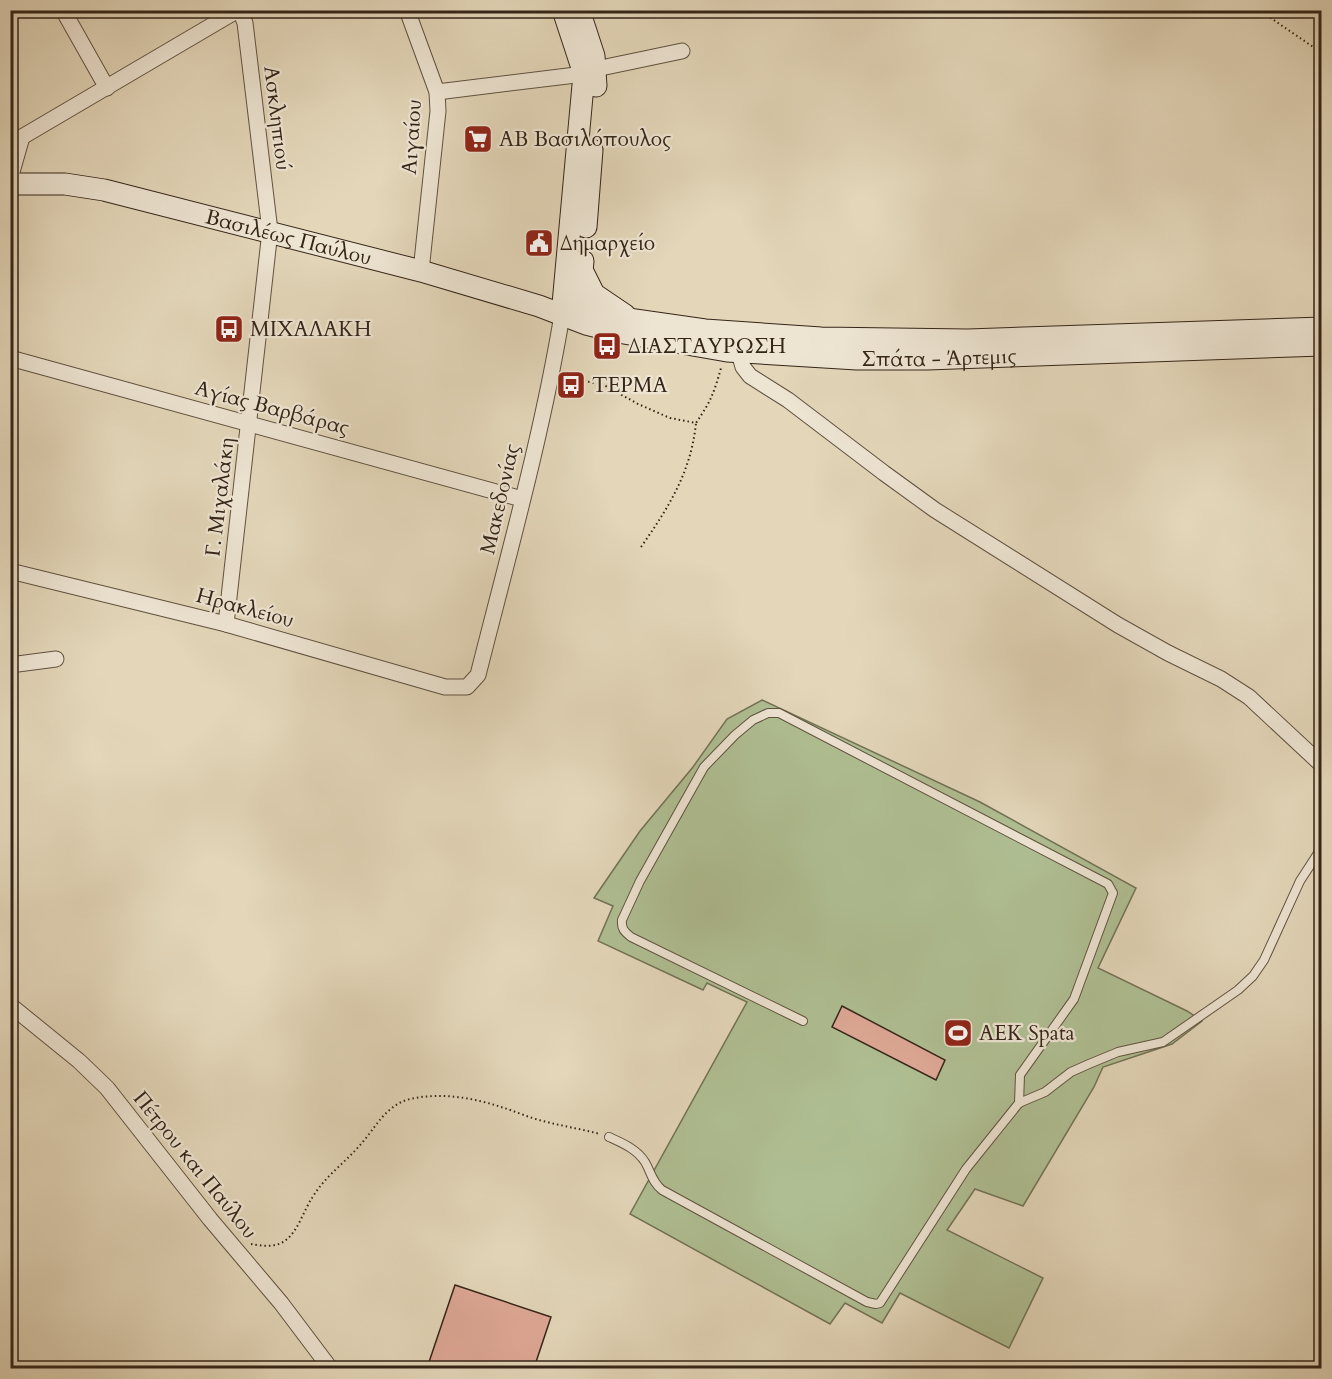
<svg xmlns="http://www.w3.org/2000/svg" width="1332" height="1379" viewBox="0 0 1332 1379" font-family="Cardo,serif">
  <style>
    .green { fill: #afbf93; stroke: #727256; stroke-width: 1.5 }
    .building { fill: #dea896; stroke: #352518; stroke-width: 1.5 }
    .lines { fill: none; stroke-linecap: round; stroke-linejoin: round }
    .lane-casing { stroke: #605140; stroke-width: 10 }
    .street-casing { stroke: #605140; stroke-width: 17 }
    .secondary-casing { stroke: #352518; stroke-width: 23 }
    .path { stroke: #352518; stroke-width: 2; stroke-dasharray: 1.5 3; stroke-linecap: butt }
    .lane { stroke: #ede4d2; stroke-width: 8 }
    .street { stroke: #ede4d2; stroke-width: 15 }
    .secondary { stroke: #ede4d2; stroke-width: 21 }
    .labels { text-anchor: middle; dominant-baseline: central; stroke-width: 4.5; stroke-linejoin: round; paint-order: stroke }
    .street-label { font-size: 21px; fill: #352518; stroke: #ede4d2 }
    .poi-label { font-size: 21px; fill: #352518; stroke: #ede4d2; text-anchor: start }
  </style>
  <rect width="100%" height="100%" fill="#e3d6b9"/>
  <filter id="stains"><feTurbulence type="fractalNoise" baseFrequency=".00333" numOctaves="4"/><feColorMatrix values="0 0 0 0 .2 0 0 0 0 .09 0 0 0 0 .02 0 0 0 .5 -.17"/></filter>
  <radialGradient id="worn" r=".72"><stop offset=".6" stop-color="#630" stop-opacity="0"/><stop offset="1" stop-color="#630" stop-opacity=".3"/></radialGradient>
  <path class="green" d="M762,700l218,102 156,86 -38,80 89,43 15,10 -30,23 -69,23 -9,20 -71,119 -48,-17 -28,41 96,48 -34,70 -109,-55 -18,30 -37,-20 -15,21 -200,-110 117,-212 -40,-19 -4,7 -105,-49 15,-35 -19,-8 46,-67 53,-64 34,-48z"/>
  <g class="building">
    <path d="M842,1006l103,54 -9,20 -104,-53z"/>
    <path d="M455,1285l96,32 -17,51h-107z"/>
  </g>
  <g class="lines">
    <g class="lane-casing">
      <g id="lane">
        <path d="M803,1021l-172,-84c-6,-5 -10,-8 -9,-17l18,-39 64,-114 31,-32 18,-15 15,-7h11l329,171 5,9 -39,106 -54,76 -1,28"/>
        <path d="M609,1137c13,6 28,12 36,25 6,10 7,20 17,28l205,112 9,2 4,-1 86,-134 53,-66 26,-11 26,-20 18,-8 29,-12 45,-10 75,-52 15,-14 11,-16 36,-79 22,-34"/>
      </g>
    </g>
    <g class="street-casing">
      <g id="street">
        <path d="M63,10l44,78"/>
        <path d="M407,10l30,82 1,19 -17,160"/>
        <path d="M437,92l147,-18 12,-5 86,-18"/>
        <path d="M10,144l228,-134"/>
        <path d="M10,179l12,-42"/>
        <path d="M739,353l4,14 7,9 38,24 96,73 51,37 183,115 50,28 53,26 28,18 73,68"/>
        <path d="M10,358l512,141"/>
        <path d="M10,571l216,53 219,63h22l11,-12c30,-119 64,-239 84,-360"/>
        <path d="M226,624l44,-393 -25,-208 -5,-13"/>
        <path d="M10,665l46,-6"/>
        <path d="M10,1005l69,56 28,27 103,131 71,84 49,65"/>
      </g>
    </g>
    <g class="secondary-casing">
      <g id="secondary">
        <path d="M579,10l15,46 2,30"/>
        <path id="s1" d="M10,184h55l39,6 317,81 118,35 47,18 32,8 109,19 130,8h70l395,-14"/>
        <path d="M586,227l6,-77"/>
        <path d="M582,270l12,24 31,21"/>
        <path d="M578,311l5,-50"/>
        <path d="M586,313l119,17 116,8 147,2 354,-12"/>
        <path d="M562,315l22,-241 -21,-64"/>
      </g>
    </g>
    <g class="path">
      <path d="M1259,10l63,43"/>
      <path d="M566,377l38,8 34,19 32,14 26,5c15,-22 18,-30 25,-55"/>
      <path d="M641,547c28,-40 50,-75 55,-124"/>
      <path d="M251,1244c11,2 25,4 35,-4 12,-9 18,-30 26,-42 13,-22 33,-35 49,-54 15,-17 25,-39 49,-45 31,-7 65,-1 94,9 13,4 26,10 39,13 19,5 38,8 57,13"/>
    </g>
    <use href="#lane" class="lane"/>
    <use href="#street" class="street"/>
    <use href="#secondary" class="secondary"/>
  </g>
  <defs>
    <g id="supermarket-square" transform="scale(1.5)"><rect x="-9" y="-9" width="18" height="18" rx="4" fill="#8f2418" stroke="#ede4d2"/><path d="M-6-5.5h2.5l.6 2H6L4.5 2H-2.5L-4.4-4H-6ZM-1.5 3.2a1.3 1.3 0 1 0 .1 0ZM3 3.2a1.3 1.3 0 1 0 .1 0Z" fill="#fff"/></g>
    <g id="civic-square" transform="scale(1.5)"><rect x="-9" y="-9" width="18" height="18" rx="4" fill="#8f2418" stroke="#ede4d2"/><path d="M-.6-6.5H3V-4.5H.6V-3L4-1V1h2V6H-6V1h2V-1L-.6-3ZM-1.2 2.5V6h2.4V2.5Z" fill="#fff"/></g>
    <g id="bus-square" transform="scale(1.5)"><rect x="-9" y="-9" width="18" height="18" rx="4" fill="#8f2418" stroke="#ede4d2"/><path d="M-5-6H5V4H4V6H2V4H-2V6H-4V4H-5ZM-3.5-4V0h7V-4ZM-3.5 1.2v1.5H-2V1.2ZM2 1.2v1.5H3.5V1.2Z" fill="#fff"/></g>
    <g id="stadium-square" transform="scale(1.5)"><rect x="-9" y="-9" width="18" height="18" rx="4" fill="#8f2418" stroke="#ede4d2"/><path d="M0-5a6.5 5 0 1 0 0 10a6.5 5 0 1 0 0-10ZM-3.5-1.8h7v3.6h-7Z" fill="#fff"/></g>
  </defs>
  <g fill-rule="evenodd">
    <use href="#supermarket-square" x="478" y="139"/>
    <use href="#civic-square" x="539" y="243"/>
    <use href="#bus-square" x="229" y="329"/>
    <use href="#bus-square" x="607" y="346"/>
    <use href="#bus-square" x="571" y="385"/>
    <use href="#stadium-square" x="958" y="1033"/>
  </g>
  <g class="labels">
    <g class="street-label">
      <text transform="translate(277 118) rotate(83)">Ασκληπιού</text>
      <text transform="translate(412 137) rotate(-86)">Αιγαίου</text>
      <text stroke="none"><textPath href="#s1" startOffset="285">Βασιλέως Παύλου</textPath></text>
      <text stroke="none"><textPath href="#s1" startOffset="951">Σπάτα - Άρτεμις</textPath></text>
      <text transform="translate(272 408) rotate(15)">Αγίας Βαρβάρας</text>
      <text transform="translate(220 497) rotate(-83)">Γ. Μιχαλάκη</text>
      <text transform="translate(500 499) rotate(-77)">Μακεδονίας</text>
      <text transform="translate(245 608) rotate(15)">Ηρακλείου</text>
      <text transform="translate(195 1165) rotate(51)">Πέτρου και Παύλου</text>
    </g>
    <g class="poi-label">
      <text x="499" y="139">ΑΒ Βασιλόπουλος</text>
      <text x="560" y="243">Δημαρχείο</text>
      <text x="250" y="329">ΜΙΧΑΛΑΚΗ</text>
      <text x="628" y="346">ΔΙΑΣΤΑΥΡΩΣΗ</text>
      <text x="592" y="385">ΤΕΡΜΑ</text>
      <text x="979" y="1033">AEK Spata</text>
    </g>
  </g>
  <rect width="1332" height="1379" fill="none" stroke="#e3d6b9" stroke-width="36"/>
  <rect x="12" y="12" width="1308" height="1355" fill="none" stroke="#352518" stroke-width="3"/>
  <rect x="18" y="18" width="1296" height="1343" fill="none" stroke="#352518" stroke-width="1.5"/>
  <rect width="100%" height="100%" filter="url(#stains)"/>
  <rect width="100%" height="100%" fill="url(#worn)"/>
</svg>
